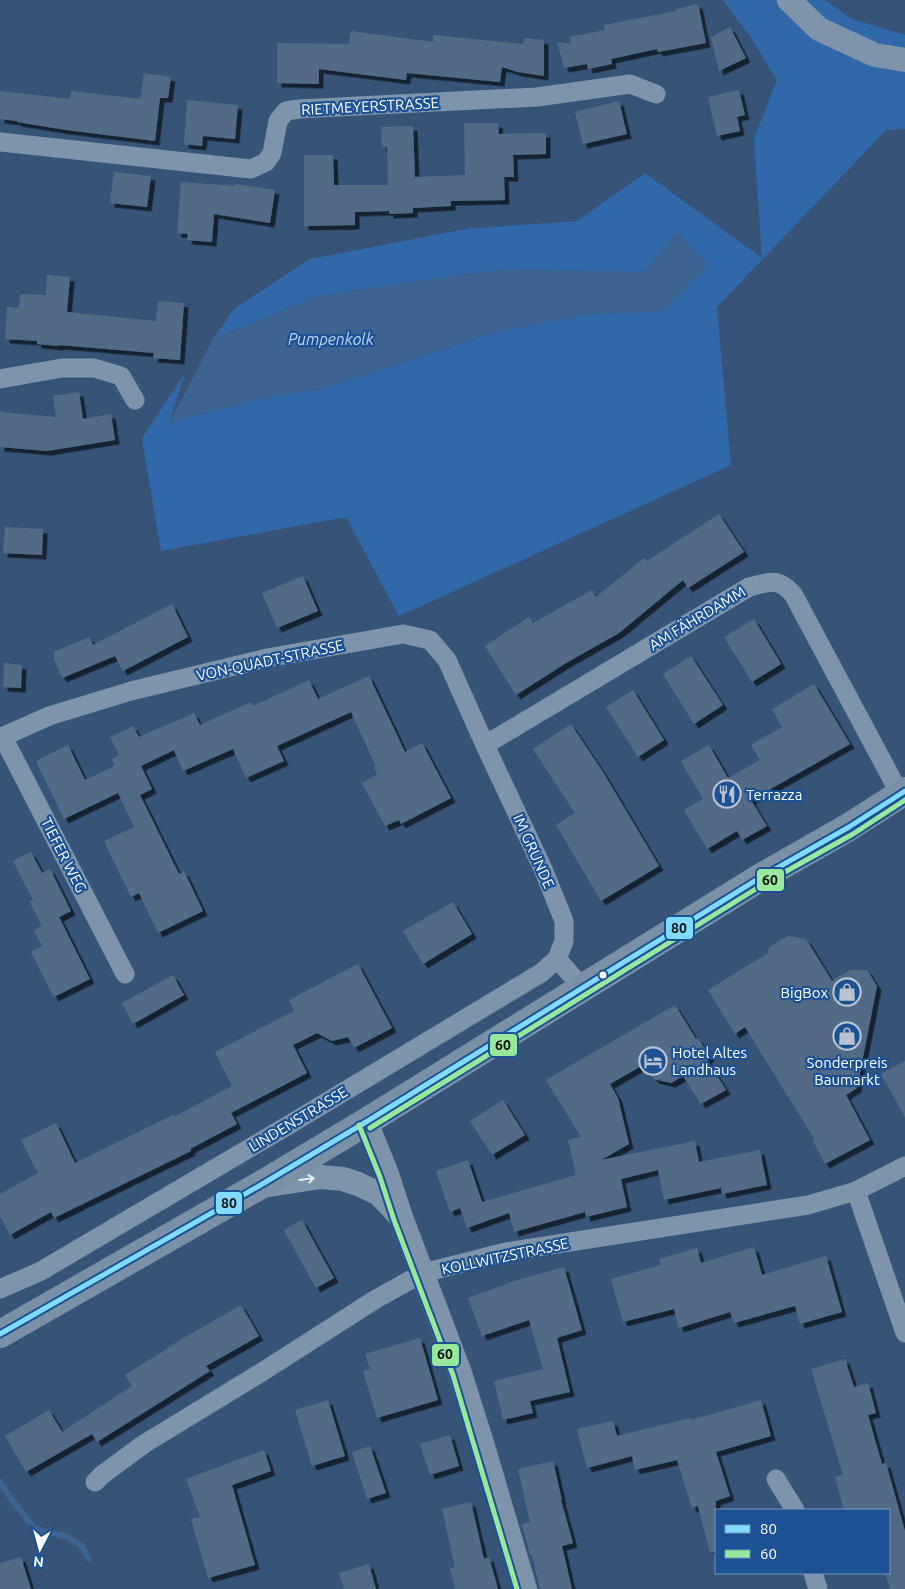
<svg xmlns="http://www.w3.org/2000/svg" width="905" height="1589" viewBox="0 0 905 1589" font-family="Ubuntu,sans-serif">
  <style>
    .green { fill: #3068a9 }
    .water { fill: #3d6391 }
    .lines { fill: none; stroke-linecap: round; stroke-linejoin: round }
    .stream { stroke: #3d6391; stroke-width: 6 }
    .building { fill: #536b87; filter: url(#shadow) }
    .minor { stroke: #7f94ab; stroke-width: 19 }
    .tertiary { stroke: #7f94ab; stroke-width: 24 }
    .secondary { stroke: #7b90a7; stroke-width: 28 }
    .bus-1-casing { stroke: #1c5193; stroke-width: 9 }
    .bus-2-casing { stroke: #1c5193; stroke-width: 9 }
    .bus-1 { stroke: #80dbff; stroke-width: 5 }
    .bus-2 { stroke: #97e79d; stroke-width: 5 }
    .oneway { stroke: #eceff2 }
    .bus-dot { fill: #fff; stroke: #1c5193; stroke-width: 2 }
    .labels { text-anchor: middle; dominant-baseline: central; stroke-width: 4.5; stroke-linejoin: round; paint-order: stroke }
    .street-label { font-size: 15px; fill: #fff; stroke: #1c5193 }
    .poi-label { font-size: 15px; fill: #fff; stroke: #1c5193; text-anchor: start }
    .water-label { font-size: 16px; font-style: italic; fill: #b9d6f6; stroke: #1c5193 }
    .line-badge { stroke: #1c5193; stroke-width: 2 }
    .pale-badge-label { font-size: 14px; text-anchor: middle; font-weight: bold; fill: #111 }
  </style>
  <defs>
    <filter id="shadow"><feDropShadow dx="4.5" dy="4.5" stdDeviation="0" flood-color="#0009"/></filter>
  </defs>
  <rect width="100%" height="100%" fill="#375478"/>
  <path class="green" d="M723,0h102l27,19 53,16v94l-19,1 -169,177 14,158 -332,151 -53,-99 -185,34 -19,-113 43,-65 -16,50 93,-25 59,-9 175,-57 87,-17 81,-4 -20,-39 -136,-3 -71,9 -119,18 -105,43 21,-30 76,-50 156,-30 111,-8 68,-48 117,85 -8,-119 23,-59 -26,-42z"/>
  <path class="water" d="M677,232l31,33 -44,46 -81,4 -87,17 -175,57 -59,9 -93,25 44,-84 105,-43 119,-18 71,-9 136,3z"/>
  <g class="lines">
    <path class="stream" d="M0,1482l12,18 23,29 30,7 16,9 8,14"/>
  </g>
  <g class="building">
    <path d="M698,4l8,39 -48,9 -1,-3 -46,10 1,5 -24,5 -1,-5 -23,4 -7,-26 14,2 -1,-7 35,-7 -1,-5 72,-14v-2z"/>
    <path d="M730,27l16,31 -27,13 -8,-34z"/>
    <path d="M351,31l82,11v-7l90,9 1,-6 20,2v36l-26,-4 -16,-5 -2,15 -93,-9 -1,7 -87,-11v15l-42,-1v-40l72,1z"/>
    <path d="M144,73l27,4 -3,21h-8l-5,43 -89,-11 -49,-8v-1l-17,-2v-28l70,8 1,-8 69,8z"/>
    <path d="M739,90l6,25 -8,2 3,14 -23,5 -9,-39z"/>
    <path d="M187,100l51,5 -3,34 -32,-3 -1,10 -18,-2z"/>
    <path d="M619,101l8,33 -44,10 -8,-32z"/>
    <path d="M464,123h34l1,11 47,-1v21l-33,1 1,22h-10l1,23 -54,1v5l-38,2v5l-24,1v-3l-34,1v13l-51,1v-71h29l1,30h54l-1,-38h-5l-1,-20 32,-1 2,51 50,-2z"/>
    <path d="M114,172l37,4 -4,31 -37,-4z"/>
    <path d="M181,182l54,4 1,-2 39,6 -5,33 -56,-9 -2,28 -25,-2 1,-6 -11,-1z"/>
    <path d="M47,275l23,2 -3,35 89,9 2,-20 26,2 -4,57 -27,-2 1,-5 -95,-8v1l-22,-2v-3l-32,-2 2,-32 12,1 1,-14 26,1z"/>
    <path d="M79,392l4,27 28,-5 4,26 -68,11 -47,-4v-35l56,5 -3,-21z"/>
    <path d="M719,514l25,38 -56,36 -5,-8 -64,53 -53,30 -50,32 -31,-49 44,-29 4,6 59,-33 4,7 48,-39 3,3z"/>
    <path d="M5,527l38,2 -1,26 -39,-2z"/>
    <path d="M303,576l15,35 -41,17 -15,-35z"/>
    <path d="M172,604l16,33 -65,34 -8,-15 -53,22 -8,-19v-7l35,-15 4,8z"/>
    <path d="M754,619l27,45 -29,18 -28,-45z"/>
    <path d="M691,656l32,49 -29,19 -31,-50z"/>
    <path d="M4,663l18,2 -1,23 -18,-1z"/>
    <path d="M369,676l36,76 17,-9 29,55 -50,26 -2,-4 -14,6 -23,-43 15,-8 -3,-7 2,-1 -25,-55 -74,34 7,15 -38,17 -13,-29 -50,22 -9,-21 -33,16 11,23 -12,6 39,79 5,-3 19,40 -45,22 -19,-40 -8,4 -27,-56 30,-14 -16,-34 -54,26 -28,-58 32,-16 17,35 30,-14 -3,-7 7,-4 -9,-18 23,-11 6,11 55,-24 6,12 51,-23 2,4 56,-26 9,19z"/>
    <path d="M814,684l36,60 -99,56 16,26 -25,14 -5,-9 -30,18 -23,-39 19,-11 -22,-38 28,-16 19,33 32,-18 -9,-15 31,-18 -10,-18z"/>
    <path d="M633,690l31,50 -26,17 -32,-50z"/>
    <path d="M571,724l32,48 56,94 -58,35 -45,-76 19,-12 -42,-64z"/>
    <path d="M31,852l11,21 8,-4 21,42 -12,6 31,62 -36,18 -23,-45 11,-6 -8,-16 8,-4 -13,-25 4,-1 -20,-39z"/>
    <path d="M453,902l19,32 -49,30 -20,-33z"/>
    <path d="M788,936l18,3 26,42 18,-11h17l10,16 -20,102 -11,7 24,45 -45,24 -12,-23 2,-1 -70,-113 -10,7 -27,-44 60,-37 1,-6z"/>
    <path d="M358,964l34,64 -38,20 -6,-11 -16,4 -15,-8 -24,12 14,28 -76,40 6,11 -47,25 1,2 -137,67 -3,-6 -41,23 -10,-19v-22l38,-21 -17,-33 35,-17 19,40 98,-48 1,2 58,-31 -17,-34 79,-41 -5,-11z"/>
    <path d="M173,975l11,20 -51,29 -11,-21z"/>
    <path d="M675,1005l21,34 2,-1 12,19 -3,2 19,31 -25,14 -18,-28 -12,7 -17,-4 -9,-15 -35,20 8,14 11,46 -28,16 94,-19 4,21 61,-12 7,35 -45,9 -1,-6 -57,12 -6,-30 -37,9 6,28 -41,10 -1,-5 -71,20 -5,-19 -42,15 -7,-20 -10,4 -14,-41 32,-11 14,42 94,-27 -8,-35 13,-3 -35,-57z"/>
    <path d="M905,1061v56l-24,-43z"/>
    <path d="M503,1100l22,35 -33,20 -22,-34z"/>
    <path d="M302,1220l32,58 -18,10 -32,-58z"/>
    <path d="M754,1247l8,28 64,-19 16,56 -42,12 -5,-18 -61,17 -4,-11 -51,16 -5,-19 -51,13 -12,-43 50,-14 -2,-6 38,-11 4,15z"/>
    <path d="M564,1267l18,63 -25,8 13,54 -40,9 3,12 -30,7 -9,-39 49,-12 -14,-49 -47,16 -14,-38 49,-18z"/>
    <path d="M241,1305l18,31 -53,30 4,5 -113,71 -5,-8 -66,38 -21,-36 44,-26 13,22 70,-46 -7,-11 62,-39z"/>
    <path d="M420,1338l18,62 -61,18 -14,-47 7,-2 -5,-15z"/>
    <path d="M845,1359l9,28 14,-4 8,30 -8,2 14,49 4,-1 19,68v58h-15l-5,-16h4v-63h-45l-9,-33 8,-2 -32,-106z"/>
    <path d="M328,1400l17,56 -33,10 -17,-56z"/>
    <path d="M761,1400l10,36 -55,16 14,44 -14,5v51h-6l-12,-46 -6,2 -15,-48 -42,10 -3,-14 -45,12 -10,-39 36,-8 4,15 73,-18 1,2z"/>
    <path d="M450,1435l9,31 -29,9 -10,-31z"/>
    <path d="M370,1446l16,47 -19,6 -15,-47z"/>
    <path d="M264,1450l7,21 -39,14 23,80 -47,13 -17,-59 9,-2 -14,-38z"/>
    <path d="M553,1461l9,39h-1l12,43 -11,3 10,43h-32l-8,-34h-2l-8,-31 8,-2 -12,-53z"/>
    <path d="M471,1502l13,57 5,-2 9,32h-43l-5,-21 5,-1 -13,-58z"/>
    <path d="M21,1557l10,32h-31v-26z"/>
    <path d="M369,1564l7,25h-32l-5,-16z"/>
  </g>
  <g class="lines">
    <g class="minor">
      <path d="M0,142l251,27 15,-7 6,-9 6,-32 8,-10 13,-2 238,-12 93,-13 26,10"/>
      <path d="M0,379l62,-11h32l27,8 14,24"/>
      <path d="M3,737l122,237"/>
      <path d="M0,738l49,-22 82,-25 136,-33 136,-24 27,6 17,20 38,85 58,124 21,52v20l-7,18"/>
      <path d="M485,745l264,-158c21,-5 28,-10 44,7l107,200"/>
      <path d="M856,1191l49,142"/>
      <path d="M0,1289l41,-18 251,-148 249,-150 16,-14 26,29"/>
      <path d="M776,1479l19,31"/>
      <path d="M95,1482l7,-7 42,-31 118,-72 114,-73 47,-26 83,-21 302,-47 48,-14 49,-25"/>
      <path d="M813,1573l5,16"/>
    </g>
    <g class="tertiary">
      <path d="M789,0l30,29 56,26 30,5"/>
      <path d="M366,1122l21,52 14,43 59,156 23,73 42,143"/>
      <path d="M262,1186l59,-9 22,2 15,5 21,10 19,20"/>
    </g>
    <path class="secondary" d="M0,1334l259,-148 107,-64 397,-246 86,-49 56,-36"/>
    <g class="bus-1-casing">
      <path id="bus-1" d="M0,1334l259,-148 107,-64 397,-246 86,-49 56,-36"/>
    </g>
    <g class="bus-2-casing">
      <g id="bus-2">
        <path d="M359,1125l21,52 14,43 59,155 64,214"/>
        <path d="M370,1128l397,-246 86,-48 52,-34"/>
      </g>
    </g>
    <use href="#bus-1" class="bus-1"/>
    <use href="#bus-2" class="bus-2"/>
  </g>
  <defs><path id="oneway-shaft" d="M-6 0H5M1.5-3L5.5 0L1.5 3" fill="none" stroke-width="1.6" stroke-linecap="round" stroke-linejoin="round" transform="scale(1.25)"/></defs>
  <use class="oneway" href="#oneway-shaft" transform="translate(307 1179) rotate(-8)"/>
  <defs>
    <g id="restaurant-ring" transform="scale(1.4375)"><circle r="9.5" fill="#1c5193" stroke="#b9c3d0" stroke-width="1.5"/><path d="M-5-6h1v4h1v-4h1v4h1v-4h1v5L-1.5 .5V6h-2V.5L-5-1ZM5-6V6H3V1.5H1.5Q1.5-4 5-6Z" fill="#b9c3d0"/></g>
    <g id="shop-ring" transform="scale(1.4375)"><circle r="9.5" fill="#1c5193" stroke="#b9c3d0" stroke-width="1.5"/><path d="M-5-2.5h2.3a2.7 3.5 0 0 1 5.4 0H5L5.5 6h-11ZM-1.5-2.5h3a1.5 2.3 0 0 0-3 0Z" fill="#b9c3d0"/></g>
    <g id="hotel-ring" transform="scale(1.4375)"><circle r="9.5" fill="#1c5193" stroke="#b9c3d0" stroke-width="1.5"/><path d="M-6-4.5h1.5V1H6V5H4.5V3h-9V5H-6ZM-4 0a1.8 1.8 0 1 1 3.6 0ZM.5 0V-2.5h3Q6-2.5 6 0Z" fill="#b9c3d0"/></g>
  </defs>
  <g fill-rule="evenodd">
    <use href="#restaurant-ring" x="727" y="794"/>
    <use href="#shop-ring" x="847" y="992"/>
    <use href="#shop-ring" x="847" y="1036"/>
    <use href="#hotel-ring" x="653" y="1061"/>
  </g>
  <circle class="bus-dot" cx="603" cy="975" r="4.5"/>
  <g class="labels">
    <g class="street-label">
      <text transform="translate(370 106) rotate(-3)">RIETMEYERSTRASSE</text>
      <text transform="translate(697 618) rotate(-31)">AM FÄHRDAMM</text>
      <text transform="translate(270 660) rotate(-12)">VON-QUADT-STRASSE</text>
      <text transform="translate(534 851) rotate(66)">IM GRUNDE</text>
      <text transform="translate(64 855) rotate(63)">TIEFER WEG</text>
      <text transform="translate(298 1119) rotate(-31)">LINDENSTRASSE</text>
      <text transform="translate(505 1256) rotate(-12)">KOLLWITZSTRASSE</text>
    </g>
    <g class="poi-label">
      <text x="746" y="794">Terrazza</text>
      <text x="828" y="992" text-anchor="end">BigBox</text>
      <text x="672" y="1052">Hotel Altes<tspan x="672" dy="17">Landhaus</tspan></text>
      <text x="847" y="1062" text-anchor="middle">Sonderpreis<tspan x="847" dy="17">Baumarkt</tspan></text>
    </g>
    <g class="water-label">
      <text x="331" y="339">Pumpenkolk</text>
    </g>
  </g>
  <g class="line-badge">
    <rect x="756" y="868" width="29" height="24" rx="5" fill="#97e79d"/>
    <rect x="665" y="916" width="29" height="24" rx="5" fill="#80dbff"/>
    <rect x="489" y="1033" width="29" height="24" rx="5" fill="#97e79d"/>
    <rect x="215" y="1191" width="28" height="24" rx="5" fill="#80dbff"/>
    <rect x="431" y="1343" width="29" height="24" rx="5" fill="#97e79d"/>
  </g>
  <g class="pale-badge-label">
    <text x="770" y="885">60</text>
    <text x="679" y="933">80</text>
    <text x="503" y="1050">60</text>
    <text x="229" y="1208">80</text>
    <text x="445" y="1359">60</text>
  </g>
  <rect x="715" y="1509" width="175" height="65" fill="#1c5193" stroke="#7797be"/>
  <rect x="725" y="1525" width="25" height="8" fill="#80dbff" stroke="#7797be"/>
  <text x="760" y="1534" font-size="15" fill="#ffffff">80</text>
  <rect x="725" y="1550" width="25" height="8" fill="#97e79d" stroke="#7797be"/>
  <text x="760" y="1559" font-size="15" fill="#ffffff">60</text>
  <g transform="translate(40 1549) rotate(186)" stroke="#1c5193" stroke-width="4" paint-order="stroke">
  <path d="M0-4L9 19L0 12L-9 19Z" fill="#ffffff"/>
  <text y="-8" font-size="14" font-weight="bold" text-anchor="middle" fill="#ffffff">N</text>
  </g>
</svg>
